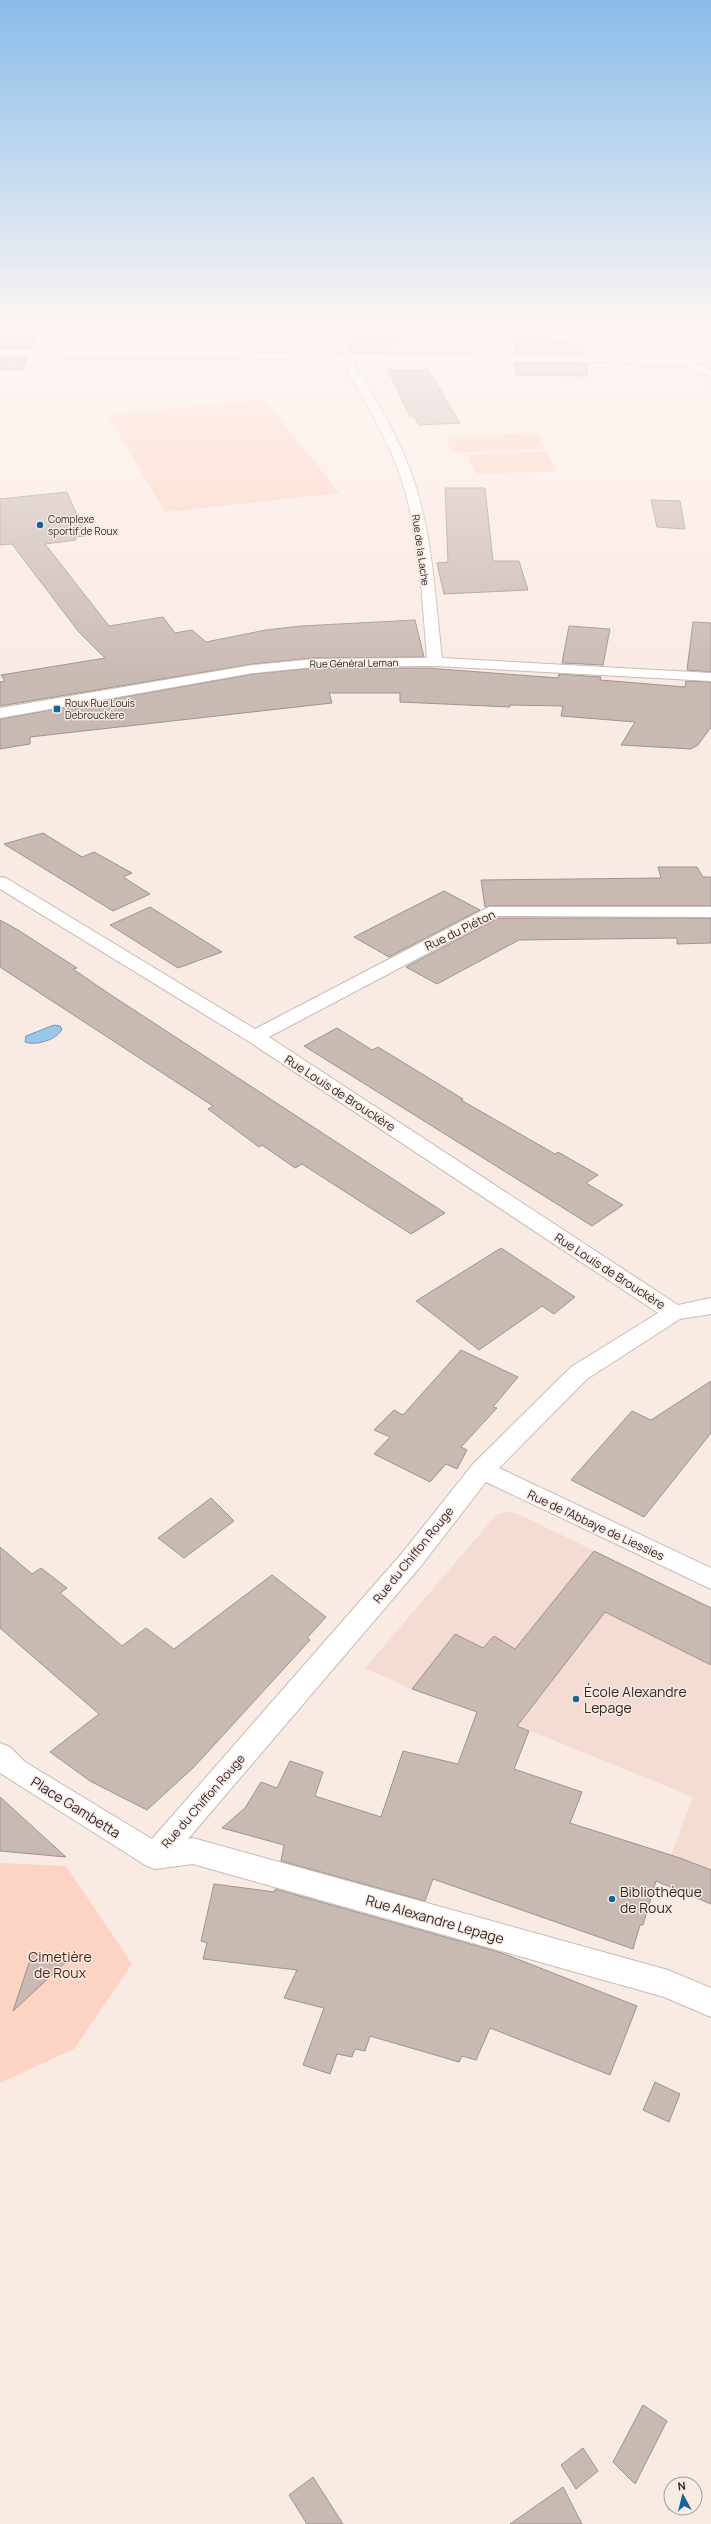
<svg xmlns="http://www.w3.org/2000/svg" width="711" height="2524" viewBox="0 0 711 2524" font-family="Manrope,sans-serif">
  <style>
    .built { fill: #f4dcd3 }
    .green { fill: #fdd3c3 }
    .water { fill: #98c7eb; stroke: #7897b0 }
    .building { fill: #c8b9b3; stroke: #a1928d }
    .lines { fill: none; stroke-linecap: round; stroke-linejoin: round }
    .street-casing { stroke: #c9b9b3; stroke-width: 2 }
    .street { fill: #fff; fill-rule: evenodd }
    .poi-dot { fill: #126697; stroke: #faeae4; stroke-width: 1.5 }
    .labels { text-anchor: middle; dominant-baseline: central; stroke-width: 3; stroke-linejoin: round; paint-order: stroke }
    .far-poi-label { font-size: 10px; fill: #2e2826; stroke: #faeae4; text-anchor: start }
    .far-street-label { font-size: 10px; fill: #2e2826; stroke: #faeae4 }
    .street-label { font-size: 12px; fill: #2e2826; stroke: #faeae4 }
    .near-poi-label { font-size: 14px; fill: #2e2826; stroke: #faeae4; text-anchor: start }
    .near-street-label { font-size: 14px; fill: #2e2826; stroke: #faeae4 }
    .near-park-label { font-size: 14px; fill: #501f08; stroke: #faeae4 }
  </style>
  <rect width="100%" height="100%" fill="#faeae4"/>
  <path class="built" d="M506,1512l10,1 195,94v298l-16,-7 4,-7 -36,-15 30,-79 -216,-88 -66,-20 -46,-21 131,-153z"/>
  <g class="green">
    <path d="M265,400l74,93 -174,19 -58,-97z"/>
    <path d="M537,433l9,16 -93,4 -8,-16z"/>
    <path d="M546,451l11,20 -81,3 -9,-19z"/>
    <path d="M0,1863l66,3 66,98 -58,85 -74,34z"/>
  </g>
  <path class="water" d="M54,1025l6,1 2,3c-5,11 -26,17 -37,13l1,-6z"/>
  <g class="building">
    <path d="M378,326h50l-44,26h-32l-6,-8z"/>
    <path d="M514,336h35v7l33,1 2,10h-69z"/>
    <path d="M0,337h37l-5,11h-32z"/>
    <path d="M0,358h28l-6,12h-22z"/>
    <path d="M515,363h71l1,13 -71,-1z"/>
    <path d="M388,370h40l32,53 -41,2 -5,-9h-4z"/>
    <path d="M445,488h40l8,73h26l9,29 -84,4 -7,-31 11,-1z"/>
    <path d="M67,492l19,44 -11,1 1,3 -31,4 64,82 54,-9 12,16 17,-3 14,12 60,-12 35,-4 114,-6 9,37 -110,1 -61,6 -253,42v-24l5,-1 -4,-6 104,-17 -27,-27 -66,-87 -12,1v-46z"/>
    <path d="M651,500l29,1 5,28 -28,-2z"/>
    <path d="M693,622l18,1v49l-24,-2z"/>
    <path d="M569,626l41,3 -7,36 -41,-2z"/>
    <path d="M314,668h113l131,10 1,-4 42,3 -1,3 85,7 1,-6 25,1v45l-13,18 -7,4 -70,-4 14,-23 -74,-6 2,-10 -53,-1v2l-110,-5v-9h-71l3,10 -302,34v7l-30,5v-30l253,-45z"/>
    <path d="M43,833l39,24 12,-5 38,21 -9,4 27,17 -37,17 -109,-67z"/>
    <path d="M658,867h39l6,10h8v29h-222l-4,1 -4,-27 180,-2z"/>
    <path d="M444,891l36,19 -91,47 -35,-20z"/>
    <path d="M150,907l37,23 35,22 -44,16 -68,-43z"/>
    <path d="M498,918h213v25l-34,1v-6l-158,2 -82,44 -31,-17z"/>
    <path d="M0,920l18,10 59,38 -4,1 35,24 337,220 -34,21 -109,-70 -7,4 -33,-23 -3,2 -51,-38 5,-3 -213,-139z"/>
    <path d="M337,1028l35,22 6,-3 85,52 -2,1 94,54 3,-2 40,23 -12,8 37,22 -31,21 -288,-180z"/>
    <path d="M501,1248l74,49 -21,17 -12,-8 -63,44 -63,-49z"/>
    <path d="M461,1350l57,27 -25,30 4,1 -36,39 6,3 -10,19 -11,-5 -16,18 -56,-28 16,-17 -16,-7 20,-20 9,5z"/>
    <path d="M711,1381v52l-67,84 -73,-37 61,-69 19,9z"/>
    <path d="M211,1498l23,23 -50,37 -26,-20z"/>
    <path d="M0,1547l32,27 9,-6 26,20 -7,5 62,53 24,-18 28,21 98,-74 54,42 -19,21 3,2 -116,127 -47,43 -57,-29 -40,-29 49,-38 -99,-86z"/>
    <path d="M594,1551l117,57v57l-106,-53 -88,114 12,5 -15,38 68,23 -12,31 110,35 31,12v34l-55,-23 -13,44h-3l-7,24 -200,-70 -8,22 -144,-40 3,-16 -62,-17 23,-20 16,-26 16,6 13,-27 33,11 -8,24 66,21 22,-66 55,13 19,-52 -65,-23 43,-55 28,14 11,-12 21,13z"/>
    <path d="M0,1797l66,60 -66,-6z"/>
    <path d="M214,1884l61,8v-3l227,64 135,53 -27,69 -120,-47 -14,32 -14,-4 -3,6 -89,-26 -5,15 -10,-2 -3,8 -15,-3 -7,20 -27,-9 21,-57 -40,-10 13,-28 -94,-11 4,-16 -6,-2z"/>
    <path d="M32,1954l35,7 -54,50z"/>
    <path d="M655,2082l25,12 -11,28 -26,-12z"/>
    <path d="M643,2405l24,16 -32,63 -22,-22z"/>
    <path d="M583,2448l15,23 -22,18 -15,-24z"/>
    <path d="M313,2477l30,47h-36l-18,-29z"/>
    <path d="M563,2487l19,37h-72z"/>
  </g>
  <g class="lines">
    <g class="street-casing">
      <g id="street">
        <path d="M72,326h10l3,12 -4,12 209,3 4,-20 -3,-7h10l3,7 -3,20 183,2 -1,-29h10l2,29 112,1 82,4 11,-5 -11,-29h10l12,28v6l-14,4 14,5v7l-23,-7 -2,-3 -79,-4 -254,-1c22,39 47,77 61,120 19,57 21,118 28,177l269,15v8l-276,-15 -121,1 -61,6 -253,45v-10l253,-43 61,-6 113,-1c-5,-60 -7,-120 -25,-177 -14,-43 -38,-81 -60,-120l-131,-4 -211,-1v-6h70l5,-12z"/>
        <path d="M0,877l6,1 249,151 234,-122h222v10l-213,-1 -229,121 409,268 33,-7v16l-31,5 -93,60 -88,89 212,100v21l-225,-107 -65,84 -233,273 5,-1 475,132 43,18v29l-47,-20 -471,-133 -38,5 -10,-4 -145,-92v-30l10,4 15,15 127,77 251,-287 70,-88 98,-97 87,-54 -410,-272 -248,-152z"/>
      </g>
    </g>
    <use href="#street" class="street"/>
  </g>
  <linearGradient id="sky" x2="0" y2="1"><stop stop-color="#88bce9"/><stop offset="0.48" stop-color="#fdf6f3"/><stop offset="1" stop-color="#fdf6f3" stop-opacity="0"/></linearGradient>
  <rect width="711" height="679" fill="url(#sky)"/>
  <g class="poi-dot">
    <circle cx="40" cy="525" r="4"/>
    <rect x="53" y="705" width="8" height="8" rx="2"/>
    <circle cx="576" cy="1699" r="4"/>
    <circle cx="612" cy="1899" r="4"/>
  </g>
  <g class="labels">
    <g class="far-poi-label">
      <text x="48" y="519">Complexe<tspan x="48" dy="12">sportif de Roux</tspan></text>
      <text x="65" y="703">Roux Rue Louis<tspan x="65" dy="12">Debrouckère</tspan></text>
    </g>
    <g class="far-street-label">
      <text transform="translate(421 550) rotate(82)">Rue de la Lache</text>
      <text transform="translate(354 663) rotate(-1)">Rue Général Leman</text>
    </g>
    <g class="street-label">
      <text transform="translate(460 930) rotate(-26)">Rue du Piéton</text>
      <text transform="translate(340 1093) rotate(33)">Rue Louis de Brouckère</text>
      <text transform="translate(610 1271) rotate(33)">Rue Louis de Brouckère</text>
      <text transform="translate(596 1525) rotate(25)">Rue de l'Abbaye de Liessies</text>
      <text transform="translate(413 1555) rotate(-51)">Rue du Chiffon Rouge</text>
      <text transform="translate(203 1801) rotate(-49)">Rue du Chiffon Rouge</text>
    </g>
    <g class="near-poi-label">
      <text x="584" y="1691">École Alexandre<tspan x="584" dy="16">Lepage</tspan></text>
      <text x="620" y="1891">Bibliothèque<tspan x="620" dy="16">de Roux</tspan></text>
    </g>
    <g class="near-street-label">
      <text transform="translate(76 1807) rotate(32)">Place Gambetta</text>
      <text transform="translate(435 1919) rotate(16)">Rue Alexandre Lepage</text>
    </g>
    <g class="near-park-label">
      <text x="60" y="1956">Cimetière<tspan x="60" dy="16">de Roux</tspan></text>
    </g>
  </g>
  <g transform="translate(683 2496) rotate(353)"><circle r="19" fill="#faeae4" stroke="#a89c98"/>
  <path d="M0-3L7 15L0 10L-7 15Z" fill="#126697"/>
  <text y="-6" font-size="11" font-weight="bold" text-anchor="middle" fill="#2e2826">N</text>
  </g>
</svg>
